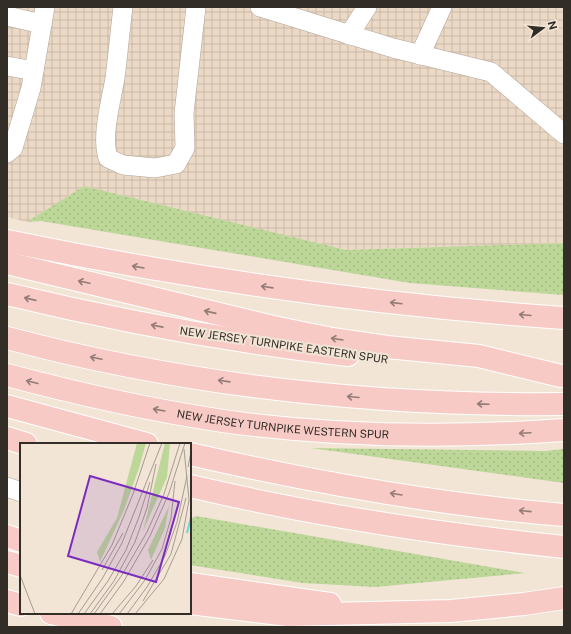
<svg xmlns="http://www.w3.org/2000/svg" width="571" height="634" viewBox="0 0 571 634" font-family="'Public Sans',sans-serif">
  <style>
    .industrial { fill: url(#industrial-grid) }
    .grass { fill: url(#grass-dots) }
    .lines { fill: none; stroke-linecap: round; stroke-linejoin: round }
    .minor-casing { stroke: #b2a597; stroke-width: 20 }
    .highway-casing { stroke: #fff; stroke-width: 24 }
    .minor { stroke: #fff; stroke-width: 19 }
    .highway { stroke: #f7cac6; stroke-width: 22 }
    .oneway { stroke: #947c76 }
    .labels { text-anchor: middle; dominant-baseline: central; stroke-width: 4; stroke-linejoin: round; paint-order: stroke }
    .street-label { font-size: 11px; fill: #322d27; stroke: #f2e5d6 }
    .inset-river { fill: none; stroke: #6cd5dd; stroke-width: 2 }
    .inset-road { fill: none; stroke: #a59b90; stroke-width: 1 }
    .view { fill: #7b2cbf; fill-opacity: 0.15; stroke: #7b2cbf; stroke-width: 2 }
    .inset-edge { fill: none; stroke: #322d27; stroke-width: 2 }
  </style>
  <defs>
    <pattern id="industrial-grid" width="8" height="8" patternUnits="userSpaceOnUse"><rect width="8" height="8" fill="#ebd8c5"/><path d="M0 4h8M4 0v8" fill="none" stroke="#cabaa9"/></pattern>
    <pattern id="grass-dots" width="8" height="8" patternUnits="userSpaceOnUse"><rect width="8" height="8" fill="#bcd797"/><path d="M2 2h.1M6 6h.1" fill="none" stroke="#a2b982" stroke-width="1.8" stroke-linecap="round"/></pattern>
  </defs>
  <rect width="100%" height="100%" fill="#f2e5d6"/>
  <path class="industrial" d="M7,7h557v236l-218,7 -262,-64 -57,36 -20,-5z"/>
  <g class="grass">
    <path d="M84,186l262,64 218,-7v52l-154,-12 -369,-62 -14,1z"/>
    <path d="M311,448l235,3 18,-2v34z"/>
    <path d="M196,516l329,57 -150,14 -72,-4 -113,-18v-46z"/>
  </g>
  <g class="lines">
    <g class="minor-casing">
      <g id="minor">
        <path d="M123,7c-3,24 -5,48 -8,71 -4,24 -14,57 -7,80l15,7 32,3 21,-4 9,-16 -1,-35 12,-106"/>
        <path d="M260,7l133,41 98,24 73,62"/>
        <path d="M7,16l35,8"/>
        <path d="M349,35l18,-28"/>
        <path d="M420,55l22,-48"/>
        <path d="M7,66l27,5"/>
        <path d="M7,153l6,-5 18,-60 14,-81"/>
        <path d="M7,487l14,5"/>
      </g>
    </g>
    <g class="highway-casing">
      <g id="highway">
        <path d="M7,241c184,38 370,64 557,77"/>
        <path d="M7,263l266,64 59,12 55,8 92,9 82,20"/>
        <path d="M7,294c112,27 226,48 341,61"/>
        <path d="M7,338c181,48 370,68 557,66"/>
        <path id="s1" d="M7,375c71,19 143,35 216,46 113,16 227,17 341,9"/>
        <path d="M7,406l140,38"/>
        <path d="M7,438l19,6"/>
        <path d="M190,454c122,28 250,51 374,61"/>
        <path d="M190,486c123,29 248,48 374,61"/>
        <path d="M7,536l14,5"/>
        <path d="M7,562l14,4"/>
        <path d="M190,584l140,20"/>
        <path d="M7,601l14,4"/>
        <path d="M190,603l98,12 163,-4 73,-7 40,-6"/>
        <path d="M51,613l60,14"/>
      </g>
    </g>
    <use href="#minor" class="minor"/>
    <use href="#highway" class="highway"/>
  </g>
  <defs><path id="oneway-shaft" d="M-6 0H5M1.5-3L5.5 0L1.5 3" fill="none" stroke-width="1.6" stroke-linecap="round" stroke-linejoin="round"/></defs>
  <g class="oneway">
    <use href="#oneway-shaft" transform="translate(138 267) rotate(-170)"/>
    <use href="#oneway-shaft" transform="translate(84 282) rotate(-168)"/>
    <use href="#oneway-shaft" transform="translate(267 287) rotate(-172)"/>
    <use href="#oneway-shaft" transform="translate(30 299) rotate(-167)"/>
    <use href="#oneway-shaft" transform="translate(396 303) rotate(-173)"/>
    <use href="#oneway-shaft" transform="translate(210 312) rotate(-167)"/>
    <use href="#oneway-shaft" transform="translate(525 315) rotate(-175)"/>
    <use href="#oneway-shaft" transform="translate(157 326) rotate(-169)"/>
    <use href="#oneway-shaft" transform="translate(337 339) rotate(-171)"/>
    <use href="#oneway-shaft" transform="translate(96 358) rotate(-168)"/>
    <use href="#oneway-shaft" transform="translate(224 381) rotate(-172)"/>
    <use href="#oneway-shaft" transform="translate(32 382) rotate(-166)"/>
    <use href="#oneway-shaft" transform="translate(353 397) rotate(-175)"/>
    <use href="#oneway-shaft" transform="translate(483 404) rotate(-178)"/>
    <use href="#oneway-shaft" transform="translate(159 410) rotate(-170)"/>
    <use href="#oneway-shaft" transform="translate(525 433) rotate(177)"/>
    <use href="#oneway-shaft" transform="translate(396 494) rotate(-171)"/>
    <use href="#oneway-shaft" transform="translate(525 511) rotate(-174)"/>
  </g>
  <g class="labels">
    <g class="street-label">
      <text transform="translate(284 345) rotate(8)">NEW JERSEY TURNPIKE EASTERN SPUR</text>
      <text stroke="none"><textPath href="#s1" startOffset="281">NEW JERSEY TURNPIKE WESTERN SPUR</textPath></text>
    </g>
  </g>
  <g transform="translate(20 443)">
    <rect width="171" height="171" fill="#f2e5d6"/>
    <path d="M117,0h9l-7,25 -15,42 -24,52 -3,-10 20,-34zM145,0h5l-3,34 -24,54zM149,63l-4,22 -14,32 -3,-10z" fill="#bcd797"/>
    <path class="inset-river" d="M167,90l4,-16"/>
    <path class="inset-road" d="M168,24l3,-15M82,127l21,-37M0,132l15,39M123,158l28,-47 15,-56M51,171l41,-69 21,-51 17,-51M58,171l24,-35 20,-36 40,-100M64,171l24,-33 18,-31 13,-33 11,-35M70,171l24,-33 21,-39 12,-34 9,-44M74,171l28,-39 25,-43 17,-38 16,-51M80,171l24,-33 26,-45 19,-43 16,-50M92,171l24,-28 17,-26M99,171l26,-34 17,-31 9,-31 4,-37M107,171l20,-27 18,-31 12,-34 10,-46M115,171l29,-35 18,-40 7,-39 -5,-51"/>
    <path class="view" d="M70,33l89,26 -23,80 -88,-26z"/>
    <rect width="171" height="171" class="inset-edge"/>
  </g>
  <rect width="571" height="634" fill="none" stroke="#322d27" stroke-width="16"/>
  <g transform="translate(543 28) rotate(74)" stroke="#f2e5d6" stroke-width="3" paint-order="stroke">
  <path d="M0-3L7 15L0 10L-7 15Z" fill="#322d27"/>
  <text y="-6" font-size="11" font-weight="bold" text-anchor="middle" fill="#322d27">N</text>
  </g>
</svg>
